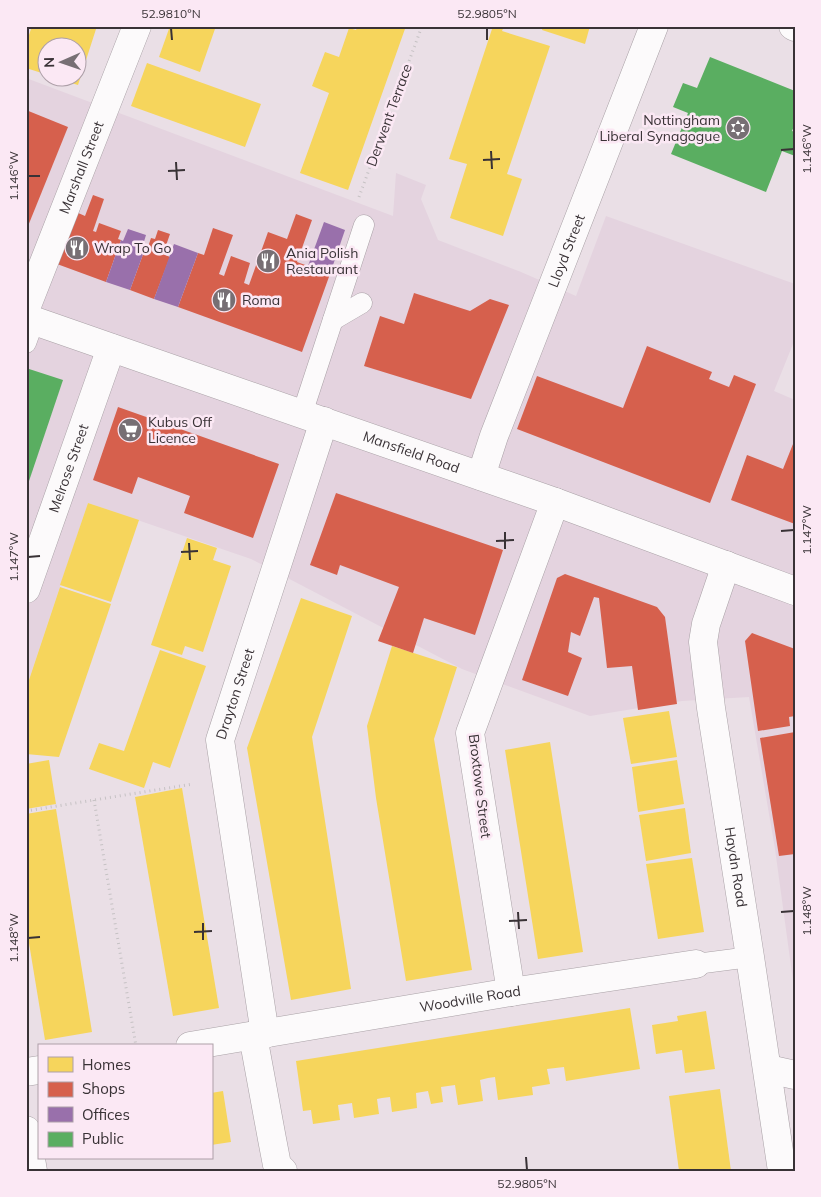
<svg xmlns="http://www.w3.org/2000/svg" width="821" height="1197" viewBox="0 0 821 1197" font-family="Mulish,sans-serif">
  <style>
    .built { fill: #e4d3df }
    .homes { fill: #f6d55c }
    .shops { fill: #d6604d }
    .offices { fill: #9970ab }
    .public { fill: #5aae61 }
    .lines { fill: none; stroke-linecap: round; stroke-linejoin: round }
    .service-casing { stroke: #a9a1a6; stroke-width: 21 }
    .minor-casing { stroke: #a9a1a6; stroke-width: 29 }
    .tertiary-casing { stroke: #a9a1a6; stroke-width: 29 }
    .trunk-casing { stroke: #a9a1a6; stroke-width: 29 }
    .path { stroke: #c6c2c4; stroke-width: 3; stroke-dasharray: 1 4; stroke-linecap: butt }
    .service { stroke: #fcfafb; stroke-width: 20 }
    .minor { stroke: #fcfafb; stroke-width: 28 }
    .tertiary { stroke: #fcfafb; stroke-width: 28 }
    .trunk { stroke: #fcfafb; stroke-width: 28 }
    .ticks { fill: none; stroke: #393236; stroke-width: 2 }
    .labels { text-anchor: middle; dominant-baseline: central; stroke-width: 5; stroke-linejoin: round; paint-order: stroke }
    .street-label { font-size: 14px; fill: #393236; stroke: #fbe8f4 }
    .poi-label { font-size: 14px; fill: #393236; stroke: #fbe8f4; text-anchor: start }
    .neatline { fill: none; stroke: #393236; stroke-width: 2 }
    .ticks-label { font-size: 12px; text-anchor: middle; fill: #393236 }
  </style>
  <rect width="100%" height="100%" fill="#eadfe6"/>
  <path class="built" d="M26,78l367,138 3,-43 30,12 -5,14 17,41 83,32 55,24 30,-80 189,68v55l-21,52 21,9v581h-2l-18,-132 -26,-152 -67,4 -92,15 -128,-47 -211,-110 -163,-56 -62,186z"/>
  <g class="homes">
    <path d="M32,26h65l-19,59 -23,-7h23v-30h-30v27l-22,-7v-24z"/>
    <path d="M170,26h46l-16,46 -41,-15z"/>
    <path d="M358,26h48l-58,164 -48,-17 29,-80 -17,-7 13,-34 14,5 10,-29 7,2z"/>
    <path d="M493,26h11l-2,5 48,15 -43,128 15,5 -19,57 -53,-18 17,-54 -18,-5z"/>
    <path d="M543,26h47l-5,18 -43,-14z"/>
    <path d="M147,63l114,41 -16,43 -114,-41z"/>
    <path d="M88,503l51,17 -28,82 -51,-17z"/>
    <path d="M187,538l30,10 -4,12 18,6 -28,86 -18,-6 -3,9 -31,-10z"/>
    <path d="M60,587l51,17 -52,153 -33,-3v-65z"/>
    <path d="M301,598l51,18 -40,121 39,252 -60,11 -44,-252z"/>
    <path d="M392,646l65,21 -23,72 38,231 -66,11 -30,-183 -9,-72z"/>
    <path d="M160,650l46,16 -36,102 -17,-6 -9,26 -55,-19 10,-26 25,8z"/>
    <path d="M669,711l8,46 -46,7 -8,-46z"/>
    <path d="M550,742l33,210 -45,7 -33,-209z"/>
    <path d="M49,760l7,44 -30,5v-45z"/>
    <path d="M677,760l7,44 -46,8 -6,-45z"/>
    <path d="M182,788l37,220 -46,8 -38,-219z"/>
    <path d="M685,808l6,45 -45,8 -7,-46z"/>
    <path d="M56,809l36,223 -47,8 -19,-115v-111z"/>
    <path d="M692,858l12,74 -46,7 -12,-75z"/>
    <path d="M630,1008l10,61 -74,12 -2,-14 -17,2 3,15 -18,3 1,8 -35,5 -3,-23 -7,1 -8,2 3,21 -25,4 -3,-20 -14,2 2,15 -12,2 -3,-13 -12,2 1,15 -25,4 -2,-15 -8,1 -5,1 2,15 -25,4 -2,-15 -14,2 2,15 -27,4 -2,-14 -8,1 -7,-50z"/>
    <path d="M706,1011l9,58 -30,4 -3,-23 -26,4 -4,-29 26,-4 -1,-5z"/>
    <path d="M720,1089l11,82h-52l-10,-75z"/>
    <path d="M223,1091l8,51 -20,3v-52z"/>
  </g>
  <g class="shops">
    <path d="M26,110l42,17 -42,104z"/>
    <path d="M93,195l11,4 -11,32 3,1 3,-9 22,8 -3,8 3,1 -15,42 -49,-18 19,-52 9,4z"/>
    <path d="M296,214l16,6 -15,42 33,12 -28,78 -124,-45 20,-54 6,2 9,-27 20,7 -14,39 5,2 7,-20 19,7 -6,20 5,2 19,-53 19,7z"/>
    <path d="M158,230l12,4 -7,20 7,3 -16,42 -24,-9 15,-41 2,1 4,-12 4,1z"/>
    <path d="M414,293l56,18 20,-12 19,6 -38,94 -107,-33 16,-50 24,8z"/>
    <path d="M647,346l65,26 -3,7 20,8 5,-12 22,9 -46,119 -193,-74 20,-53 86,32z"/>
    <path d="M118,407l161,57 -26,74 -69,-25 6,-17 -52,-19 -6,17 -39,-14z"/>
    <path d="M795,439v85l-64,-24 16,-45 36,14z"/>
    <path d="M336,493l167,57 -28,85 -51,-17 -11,35 -35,-12 21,-54 -59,-22 -3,10 -27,-10z"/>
    <path d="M565,574l92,33 8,10 12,87 -39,6 -6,-44 -25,2 -8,-70 -5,-1 -14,39 -9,-4 -3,20 14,6 -14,38 -46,-16 35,-102z"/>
    <path d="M752,633l43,16v67l-6,1 1,9 -32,5 -13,-90z"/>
    <path d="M795,732v122l-16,2 -19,-118z"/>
  </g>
  <g class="offices">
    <path d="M324,222l21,8 -15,44 -22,-8z"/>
    <path d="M128,229l18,6 -4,13 3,1 -15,41 -24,-8 15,-42 2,1z"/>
    <path d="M174,244l24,9 -20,54 -24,-8z"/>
  </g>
  <g class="public">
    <path d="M710,57l85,34v33l-3,7 3,1v24l-13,-5 -16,41 -95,-38 17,-41 -15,-6 10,-24 14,5z"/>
    <path d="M26,368l37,12 -36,107h-1z"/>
  </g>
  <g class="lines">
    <g class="service-casing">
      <g id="service">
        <path d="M333,320l29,-17"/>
        <path d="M26,343l8,-22"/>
        <path d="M302,414l62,-189"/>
        <path d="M696,964l54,-7"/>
      </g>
    </g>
    <g class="minor-casing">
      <g id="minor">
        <path d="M793,26l2,1"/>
        <path id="s1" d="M26,308l111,-282"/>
        <path id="s2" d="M481,476l13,-40 160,-410"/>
        <path id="s3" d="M26,589l85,-241"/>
        <path d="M511,992l-41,-259 85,-231"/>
        <path id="s4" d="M265,1034l-45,-294 104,-319"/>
        <path d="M253,1036l19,103 5,26 6,6"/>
        <path id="s5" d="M190,1046l321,-54 185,-28"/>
        <path d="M768,1069l27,6"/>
        <path d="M26,1072l13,-2"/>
        <path d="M26,1130l7,41"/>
      </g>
    </g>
    <g class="tertiary-casing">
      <g id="tertiary">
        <path id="s6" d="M726,565l-20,59 -3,18 8,66 39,249 32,214"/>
      </g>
    </g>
    <g class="trunk-casing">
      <g id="trunk">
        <path id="s7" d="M26,318l529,184 240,89"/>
      </g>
    </g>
    <g class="path">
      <path d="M359,197l63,-171"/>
      <path d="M94,800l42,246"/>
      <path d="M26,811l167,-27"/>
    </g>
    <use href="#service" class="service"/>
    <use href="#minor" class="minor"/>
    <use href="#tertiary" class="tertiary"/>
    <use href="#trunk" class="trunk"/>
  </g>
  <path class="ticks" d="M171,28l1,12M487,28v12M781,150l13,-1M491,151l1,18M483,160l17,-1M176,162l1,18M168,171l17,-1M28,176h12M781,531l13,-1M505,532v17M496,541l18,-1M189,543l1,17M181,552l17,-1M28,557l12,-1M518,912l1,17M781,912l13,-1M509,921l18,-1M203,923v17M194,932l18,-1M28,938l12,-1M526,1157l1,13"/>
  <defs>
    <g id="synagogue-disc" transform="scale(1.25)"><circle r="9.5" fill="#776f74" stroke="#fbe8f4"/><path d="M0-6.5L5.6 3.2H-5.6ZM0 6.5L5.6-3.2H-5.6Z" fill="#fff"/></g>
    <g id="restaurant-disc" transform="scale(1.25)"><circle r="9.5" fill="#776f74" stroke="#fbe8f4"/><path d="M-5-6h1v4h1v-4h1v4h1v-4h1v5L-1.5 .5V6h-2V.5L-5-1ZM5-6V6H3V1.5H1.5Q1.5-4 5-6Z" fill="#fff"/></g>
    <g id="supermarket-disc" transform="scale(1.25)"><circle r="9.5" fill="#776f74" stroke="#fbe8f4"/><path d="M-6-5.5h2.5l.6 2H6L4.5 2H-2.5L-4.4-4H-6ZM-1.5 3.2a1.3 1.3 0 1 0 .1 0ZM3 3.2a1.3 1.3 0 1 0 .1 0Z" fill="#fff"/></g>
  </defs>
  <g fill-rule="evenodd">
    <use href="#synagogue-disc" x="738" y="128"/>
    <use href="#restaurant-disc" x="77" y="248"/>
    <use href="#restaurant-disc" x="268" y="261"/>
    <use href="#restaurant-disc" x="224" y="300"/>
    <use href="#supermarket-disc" x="130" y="430"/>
  </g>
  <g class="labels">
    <g class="street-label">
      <text transform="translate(389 115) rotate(-70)">Derwent Terrace</text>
      <text stroke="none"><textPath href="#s1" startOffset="151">Marshall Street</textPath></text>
      <text stroke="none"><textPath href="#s2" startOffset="241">Lloyd Street</textPath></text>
      <text stroke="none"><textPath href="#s7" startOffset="408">Mansfield Road</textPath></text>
      <text stroke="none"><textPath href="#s3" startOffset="128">Melrose Street</textPath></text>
      <text stroke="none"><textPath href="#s4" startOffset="346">Drayton Street</textPath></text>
      <text transform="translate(480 786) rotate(83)">Broxtowe Street</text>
      <text stroke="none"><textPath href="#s6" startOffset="308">Haydn Road</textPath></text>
      <text stroke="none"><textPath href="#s5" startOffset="284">Woodville Road</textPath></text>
    </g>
    <g class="poi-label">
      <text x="720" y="120" text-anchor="end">Nottingham<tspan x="720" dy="16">Liberal Synagogue</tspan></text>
      <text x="94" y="248">Wrap To Go</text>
      <text x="286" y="253">Ania Polish<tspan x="286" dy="16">Restaurant</tspan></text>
      <text x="242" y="300">Roma</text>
      <text x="148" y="422">Kubus Off<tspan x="148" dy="16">Licence</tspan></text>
    </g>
  </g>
  <rect width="821" height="1197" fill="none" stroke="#fbe8f4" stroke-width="55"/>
  <rect x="38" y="1044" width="175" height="115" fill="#fbe8f4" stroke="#ad9fa8"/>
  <rect x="48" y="1057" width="25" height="15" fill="#f6d55c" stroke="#ad9fa8"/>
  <text x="82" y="1070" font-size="15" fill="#393236">Homes</text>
  <rect x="48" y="1082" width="25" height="15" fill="#d6604d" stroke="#ad9fa8"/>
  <text x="82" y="1094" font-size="15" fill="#393236">Shops</text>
  <rect x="48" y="1107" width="25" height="15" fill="#9970ab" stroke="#ad9fa8"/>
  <text x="82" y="1120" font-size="15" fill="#393236">Offices</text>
  <rect x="48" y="1132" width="25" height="15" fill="#5aae61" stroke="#ad9fa8"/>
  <text x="82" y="1144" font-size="15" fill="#393236">Public</text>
  <g transform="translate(62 62) rotate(268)"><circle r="24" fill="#fbe8f4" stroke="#ad9fa8"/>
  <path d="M0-4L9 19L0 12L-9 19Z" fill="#776f74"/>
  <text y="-8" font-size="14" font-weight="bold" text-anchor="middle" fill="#393236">N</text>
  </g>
  <rect x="28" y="28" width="766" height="1142" class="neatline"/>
  <g class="ticks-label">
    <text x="171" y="18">52.9810°N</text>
    <text x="487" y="18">52.9805°N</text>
    <text transform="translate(807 149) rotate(-90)" y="4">1.146°W</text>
    <text transform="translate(14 176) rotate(-90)" y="4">1.146°W</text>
    <text transform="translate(807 530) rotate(-90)" y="4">1.147°W</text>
    <text transform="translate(14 557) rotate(-90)" y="4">1.147°W</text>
    <text transform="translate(807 911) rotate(-90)" y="4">1.148°W</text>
    <text transform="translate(14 938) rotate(-90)" y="4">1.148°W</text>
    <text x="527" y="1188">52.9805°N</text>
  </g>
</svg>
